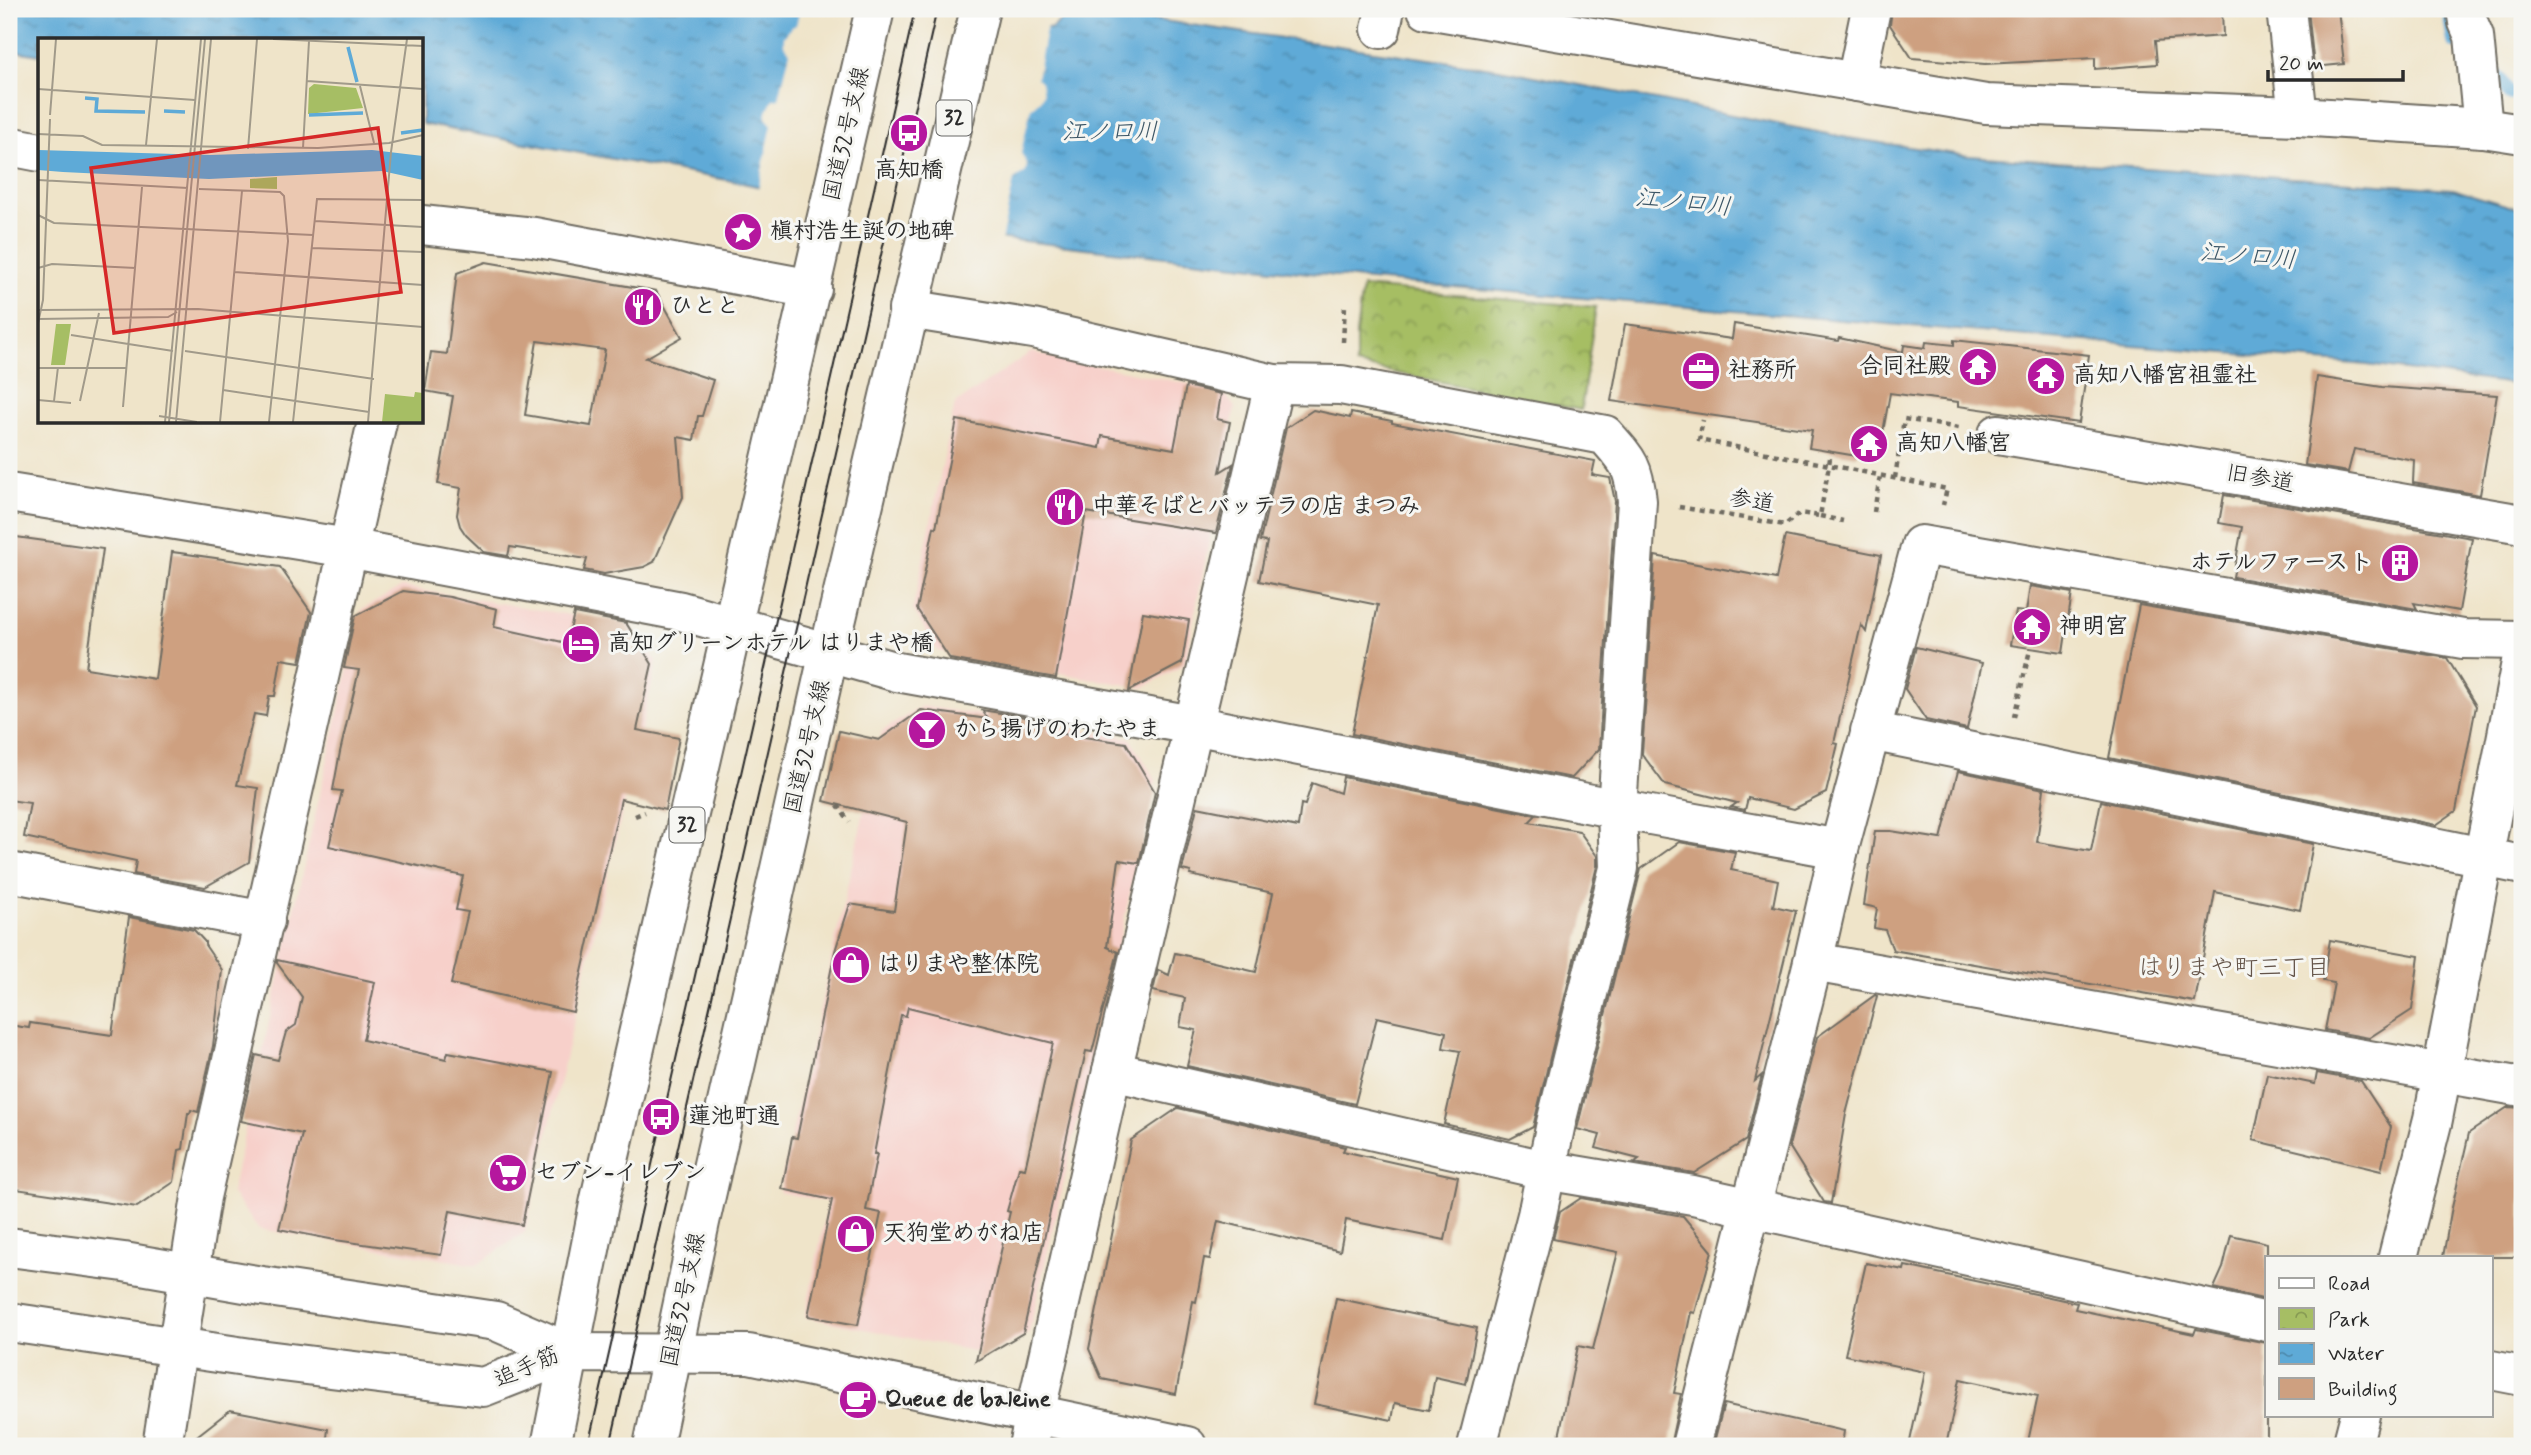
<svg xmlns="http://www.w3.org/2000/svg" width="2531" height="1455" viewBox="0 0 2531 1455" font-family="Mynerve,'Klee One',sans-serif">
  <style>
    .built { fill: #f7d0ca }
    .park { fill: url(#park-crowns); stroke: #687448; stroke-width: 2 }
    .water { fill: url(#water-ripples); stroke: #446a81; stroke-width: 2 }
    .pier { fill: #efe4c9 }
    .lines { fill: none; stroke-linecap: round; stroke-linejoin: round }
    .stream { stroke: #5eaad7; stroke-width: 14 }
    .building { fill: #cea080; fill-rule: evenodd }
    .minor-casing { stroke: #706c62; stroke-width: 42 }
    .highway-casing { stroke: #706c62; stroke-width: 42 }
    .path { stroke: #706c62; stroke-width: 4.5; stroke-dasharray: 5 5; stroke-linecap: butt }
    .minor { stroke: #fff; stroke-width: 38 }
    .highway { stroke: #fff; stroke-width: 38 }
    .tram { stroke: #2b2b2b; stroke-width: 2 }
    .labels { text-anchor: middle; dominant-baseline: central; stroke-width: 6; stroke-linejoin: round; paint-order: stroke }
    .shield { fill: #f6f6f2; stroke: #686867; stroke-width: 2 }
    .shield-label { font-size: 21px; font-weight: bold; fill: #2b2b2b }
    .street-label { font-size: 23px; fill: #2b2b2b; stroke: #f6f6f2 }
    .poi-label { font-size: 23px; font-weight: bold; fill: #2b2b2b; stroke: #f6f6f2; text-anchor: start }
    .water-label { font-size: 24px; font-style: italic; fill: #3d5767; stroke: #f6f6f2 }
    .neighbourhood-label { font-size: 24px; fill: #645449; stroke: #f6f6f2 }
    .inset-river { fill: none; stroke: #5eaad7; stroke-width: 3.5 }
    .inset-road { fill: none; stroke: #a19a8a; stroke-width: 2 }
    .view { fill: #d62828; fill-opacity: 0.15; stroke: #d62828; stroke-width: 3.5 }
    .inset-edge { fill: none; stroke: #2b2b2b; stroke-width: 3.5 }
  </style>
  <defs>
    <pattern id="park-crowns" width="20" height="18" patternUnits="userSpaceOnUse" patternTransform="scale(1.75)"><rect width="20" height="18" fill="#a6be64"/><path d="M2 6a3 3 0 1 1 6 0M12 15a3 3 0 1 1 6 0" fill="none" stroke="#879b53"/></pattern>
    <pattern id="water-ripples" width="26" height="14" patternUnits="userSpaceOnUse" patternTransform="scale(1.75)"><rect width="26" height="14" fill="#5eaad7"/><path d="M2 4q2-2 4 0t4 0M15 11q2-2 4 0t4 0" fill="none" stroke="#4e8baf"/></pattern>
  </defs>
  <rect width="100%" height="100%" fill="#f6f6f2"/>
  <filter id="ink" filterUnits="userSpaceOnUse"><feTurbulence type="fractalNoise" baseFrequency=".0143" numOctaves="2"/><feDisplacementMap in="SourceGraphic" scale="14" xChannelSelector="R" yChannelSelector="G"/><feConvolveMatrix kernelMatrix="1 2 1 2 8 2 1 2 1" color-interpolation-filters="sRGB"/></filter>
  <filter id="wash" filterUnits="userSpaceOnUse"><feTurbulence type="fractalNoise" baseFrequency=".00686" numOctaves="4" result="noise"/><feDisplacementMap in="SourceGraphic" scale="28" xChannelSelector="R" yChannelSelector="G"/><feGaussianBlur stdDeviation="1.57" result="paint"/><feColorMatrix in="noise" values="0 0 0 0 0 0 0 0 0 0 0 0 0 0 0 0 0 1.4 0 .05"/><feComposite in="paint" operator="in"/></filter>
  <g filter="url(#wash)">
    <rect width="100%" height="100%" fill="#efe4c9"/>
    <g class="built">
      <path d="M1031,352l192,39 12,17 -50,256 -42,24 -206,-37 -24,-42 42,-205z"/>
      <path d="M402,587l228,38 27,36 -132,571 -48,33 -218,-36 -28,-36 130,-583z"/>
      <path d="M922,706l208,32 26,42 -127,553 -41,21 -183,-37 23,-115 -49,-10 103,-461z"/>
    </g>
    <path class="park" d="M1362,287l234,20 -15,103 -225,-45v-31z"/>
    <path class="water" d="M9,9h964l77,20 25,-20h5l419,60 349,69 121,18 483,33 70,21v175l-155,-20 -996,-85 -366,-41 -267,-57 -316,-58v-84h-382v15l-31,-5z"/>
    <path class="pier" d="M800,9h187l60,16 -10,53 4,4 2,12 -3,6 -9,8 -10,45 6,10 -1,9 -12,8 -13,61 -243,-52 14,-64 -6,-7 1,-6 6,-13 6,-1 11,-46 -6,-7v-8l6,-9 6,-3z"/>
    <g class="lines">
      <g class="stream">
        <path d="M2450,17l4,25"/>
        <path d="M2500,78l9,16"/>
      </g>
    </g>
    <g id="blocks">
      <g class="building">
        <path d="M1892,9h330l1,27 -68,5 2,23 -62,5v-11l-110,6 -73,-6 -22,-33z"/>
        <path d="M2308,9h30l6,55 -30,3z"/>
        <path d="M486,262l170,29 26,46 -36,21 67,22 -11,36h-4l-4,24 -16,-3 5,60 -29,65 -10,5 -40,7 -20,-4 3,-11 -77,-12 -2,9 -24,-4 -18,-17 -6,-9 -3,-11 4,-27 -23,-4 15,-88 -28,-5 6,-39 16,2 10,-81zM537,341l68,9 -14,76 -66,-11z"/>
        <path d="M1625,324l107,15 2,-15 104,17 1,-3 64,14 1,-7 21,3 1,-6 28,3v-5l135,15 -10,68 -121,-17v-4l-68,-9 -9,50 -22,-5 -2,18 -48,-8 3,-18 -201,-29z"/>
        <path d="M2317,377l65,10 115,8 -17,100 -67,-12 1,-23 -60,-11 -6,23 -43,-7z"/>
        <path d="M1186,386l35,8 -4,25 13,3 -10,50 13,-8 -17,69 -130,-21 -30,166 -106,-19 -33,-50 17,-82 2,1 21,-108 143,28 2,-12 72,13z"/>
        <path d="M1313,410l37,8 1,-5 41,8v2l203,38 -3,14 18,3 5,23 -16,248 -27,29 -220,-44 26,-129 -119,-24 8,-39 -7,-1 26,-113z"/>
        <path d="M2224,495l248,43 -13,73 -45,-8 3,6 -184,-32 9,-50 -23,-4z"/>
        <path d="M9,536l94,13 -17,119 69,11 17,-127 108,15 31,45 -11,50 -19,-3 -6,37h-6l-3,20 -12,-2 -17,71 21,3 -9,74 -44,25 -71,-13 2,-13 -112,-24 6,-34 -21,-3z"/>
        <path d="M1785,536l96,19 -15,77 -5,-7 -27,118 4,1 -12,49 -32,16 -46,-11 -3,12 -14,-3 6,-4 -72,-18 -23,-31 13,-198 121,23z"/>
        <path d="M2030,586l42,7 -9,60 -53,-8 6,-34 10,1z"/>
        <path d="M403,591l47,6 47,12 -3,18 73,16 7,-30 52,10 26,41 -15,66 42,8 -14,72 -44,-11 -48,213 -122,-28 17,-72 -12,-2 7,-34 -134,-30 13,-55 -9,-1 7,-38 19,-82 -15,-2 11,-52z"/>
        <path d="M2139,605l308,53 29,48 -20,105 -20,14 -327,-67z"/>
        <path d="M1143,612l46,8 -7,43 -53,28z"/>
        <path d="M1916,647l66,16 -15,66 -41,-9 -21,-31z"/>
        <path d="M921,710l67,9 -6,-9 67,11 -1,11 78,11 29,49 -16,71 -20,-3 -12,87 11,5 -26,100 -6,-1 -63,282 -47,28 34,-149 -3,-1 12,-43 6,1 28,-126 -145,-36 -2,9 -5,-1 -27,139h3l-11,56 15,3 -23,112 -50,-9 24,-116 -50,-11 10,-52 5,1 38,-187 15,-47 44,7 13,-89 -83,-21 15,-70 40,9z"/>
        <path d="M1958,771l86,18 -7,53 54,9 10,-50 212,43 -13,66 -85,-18 -20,110 -302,-52 -8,-20 -11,-2 3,-20 -13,-3 11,-74h16l50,8z"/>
        <path d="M1343,777l193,38 -7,7 50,9 18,25v10l-64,261 -23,12 -66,-15 16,-73 -17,-3 3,-16 -69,-15 -22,87 -168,-38 9,-36 -16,-3 5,-29 -32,-7 5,-21 11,5 6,-22 81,19 17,-79 -83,-18 1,-3 -9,-2 15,-63 101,20 3,-23 4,1 7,-22 28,10z"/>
        <path d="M1679,842l56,10 -4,18 47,10 -5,26 23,5 -41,170 7,-6 -16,65 -52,33 -60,-10 5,-4 -43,-11 4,-13 -23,-6 64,-260z"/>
        <path d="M129,917l65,13 11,12v3l17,25 -9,76 -15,66 -7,-2 -1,3h-2l-5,36 -4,1 -5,32 -37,25 -128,-19v-163l20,3 1,-5 82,12z"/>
        <path d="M2330,940l89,16 -7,54 -43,28 -44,-8 9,-47 -11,-2z"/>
        <path d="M277,960l98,22 -12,58 83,19 2,-7 105,20 -31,153 -72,-14 -9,44 -106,-15 -56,-11 23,-95 -61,-13 15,-66 22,5 8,-28 10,-7 6,-28 -25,-34z"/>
        <path d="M1875,995l2,1 -31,118 -15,89 -7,-1 -35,-56 28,-109z"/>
        <path d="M2317,1073l44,8 30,46 -10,44 -128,-31 14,-66 48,10z"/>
        <path d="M2508,1107l14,1v149h-79l8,-45 18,-79z"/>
        <path d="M1178,1108l167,39 -2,4 115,26 -13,63 -99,-20 -6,31 -122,-30 -8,38 -6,-1 -8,44 -3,-1 -17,93 -74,-15 -13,-30 42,-209z"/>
        <path d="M1581,1198l102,18 29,35 -17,62 -4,-1 -17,81 7,1 -11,52h-113l21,-100 15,3 25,-97 -65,-13 7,-27z"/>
        <path d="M2231,1235l36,8v57l-53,-12 9,-20z"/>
        <path d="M1866,1263l38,7 1,-4 172,37 -2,6 119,25 2,-5 71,14v103h-240l11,-50 -78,-17 -14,67h-37l16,-74 -80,-17z"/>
        <path d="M1336,1298l141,30 -11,56 -31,-7 -6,33 -34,-7 -3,17 -78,-16z"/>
        <path d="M1724,1404l120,27 -2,15h-129z"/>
        <path d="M230,1410l98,19 -2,17h-142z"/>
      </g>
    </g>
  </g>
  <g filter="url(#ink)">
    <use href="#blocks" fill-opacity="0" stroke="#706c62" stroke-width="2"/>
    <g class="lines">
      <g class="minor-casing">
        <g id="minor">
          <path d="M1427,9l559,95 312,12 185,12 39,6"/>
          <path d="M2286,9l12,107"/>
          <path d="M2466,9l2,13 6,14 9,92"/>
          <path d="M1381,29l4,-20"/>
          <path d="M1856,82l15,-73"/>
          <path d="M9,146l31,6"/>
          <path d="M422,225l112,12 278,52"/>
          <path d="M908,309l125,20 241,55 67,1 264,50c23,26 29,31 32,66l-20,308 2,59 -63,255 -19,92 -60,231"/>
          <path d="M1998,434l524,90"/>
          <path d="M9,493l339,55 333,63 216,61 296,53 424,84 222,40"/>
          <path d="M1870,731l652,134"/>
          <path d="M9,872l256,49"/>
          <path d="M1813,962l709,125"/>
          <path d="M1112,1071l433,99 148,25 574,127"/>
          <path d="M9,1247l115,15 138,24 234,35 74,32"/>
          <path d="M2398,1257l35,-138 89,-462"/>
          <path d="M9,1322l249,37 225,28 87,-34 179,1 438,92"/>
          <path d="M2491,1370l31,6"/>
          <path d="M162,1446l39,-249 176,-775"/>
          <path d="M1028,1446l84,-375 162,-687"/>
          <path d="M1691,1446l122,-484 26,-113 82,-304 542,94 59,1"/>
          <path d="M2352,1446l8,-31"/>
        </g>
      </g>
      <g class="highway-casing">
        <g id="highway">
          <path d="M551,1446l49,-247 275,-1190"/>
          <path d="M653,1446l47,-224 129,-570 151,-643"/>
        </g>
      </g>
      <g class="path">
        <path d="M1343,342l2,-37"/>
        <path d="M1830,458l-1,7 118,24 -4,16"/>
        <path d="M1895,478l9,-59 55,9"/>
        <path d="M1679,507l106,18 15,-12 20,3 9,-51 -130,-25 4,-20"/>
        <path d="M1874,512l6,-36"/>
        <path d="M1820,516l23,5"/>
        <path d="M2014,717l16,-67"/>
        <path d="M838,805l11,17"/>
        <path d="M635,816l10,-4"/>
      </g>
      <use href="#minor" class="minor"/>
      <use href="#highway" class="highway"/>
      <g class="tram">
        <path d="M588,1446l327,-1437"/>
        <path d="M610,1446l327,-1437"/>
      </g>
    </g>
  </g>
  <defs>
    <g id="bus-disc" transform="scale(2.0125)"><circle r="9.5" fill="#b5179e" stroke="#f6f6f2"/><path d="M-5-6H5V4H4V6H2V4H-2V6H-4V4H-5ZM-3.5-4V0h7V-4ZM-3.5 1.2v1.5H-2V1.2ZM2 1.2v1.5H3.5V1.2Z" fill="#fff"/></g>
    <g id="sight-disc" transform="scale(2.0125)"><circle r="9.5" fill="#b5179e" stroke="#f6f6f2"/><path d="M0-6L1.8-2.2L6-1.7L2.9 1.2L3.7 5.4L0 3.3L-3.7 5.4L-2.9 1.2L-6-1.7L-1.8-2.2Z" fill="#fff"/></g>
    <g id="restaurant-disc" transform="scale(2.0125)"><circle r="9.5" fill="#b5179e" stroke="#f6f6f2"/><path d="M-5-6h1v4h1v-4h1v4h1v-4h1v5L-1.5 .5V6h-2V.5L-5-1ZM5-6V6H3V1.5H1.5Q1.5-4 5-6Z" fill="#fff"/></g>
    <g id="temple-disc" transform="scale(2.0125)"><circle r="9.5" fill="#b5179e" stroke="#f6f6f2"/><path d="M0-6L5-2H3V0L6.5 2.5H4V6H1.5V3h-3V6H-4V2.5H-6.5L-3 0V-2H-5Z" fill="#fff"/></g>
    <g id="office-disc" transform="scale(2.0125)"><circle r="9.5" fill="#b5179e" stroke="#f6f6f2"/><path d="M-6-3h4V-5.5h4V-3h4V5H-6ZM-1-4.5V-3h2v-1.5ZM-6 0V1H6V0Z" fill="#fff"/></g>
    <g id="building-disc" transform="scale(2.0125)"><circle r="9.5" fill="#b5179e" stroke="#f6f6f2"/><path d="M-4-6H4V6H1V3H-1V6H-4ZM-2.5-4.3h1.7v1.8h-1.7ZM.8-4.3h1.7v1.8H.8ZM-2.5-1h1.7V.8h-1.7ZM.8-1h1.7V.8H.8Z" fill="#fff"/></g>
    <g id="hotel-disc" transform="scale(2.0125)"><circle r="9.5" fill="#b5179e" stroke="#f6f6f2"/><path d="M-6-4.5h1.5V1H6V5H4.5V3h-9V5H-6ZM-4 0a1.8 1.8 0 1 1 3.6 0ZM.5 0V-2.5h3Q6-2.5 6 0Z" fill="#fff"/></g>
    <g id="bar-disc" transform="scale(2.0125)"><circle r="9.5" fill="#b5179e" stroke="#f6f6f2"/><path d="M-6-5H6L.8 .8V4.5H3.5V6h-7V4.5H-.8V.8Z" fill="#fff"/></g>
    <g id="shop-disc" transform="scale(2.0125)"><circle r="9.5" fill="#b5179e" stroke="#f6f6f2"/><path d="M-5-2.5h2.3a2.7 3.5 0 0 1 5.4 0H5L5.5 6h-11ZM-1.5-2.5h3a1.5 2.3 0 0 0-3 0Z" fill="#fff"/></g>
    <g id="supermarket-disc" transform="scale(2.0125)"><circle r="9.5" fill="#b5179e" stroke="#f6f6f2"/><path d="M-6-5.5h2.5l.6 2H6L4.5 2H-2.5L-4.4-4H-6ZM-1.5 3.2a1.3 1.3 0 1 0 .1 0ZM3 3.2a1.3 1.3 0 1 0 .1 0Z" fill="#fff"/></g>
    <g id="cafe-disc" transform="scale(2.0125)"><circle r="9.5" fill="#b5179e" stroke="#f6f6f2"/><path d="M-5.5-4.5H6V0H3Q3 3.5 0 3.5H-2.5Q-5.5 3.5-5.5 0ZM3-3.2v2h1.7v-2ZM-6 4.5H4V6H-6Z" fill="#fff"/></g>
  </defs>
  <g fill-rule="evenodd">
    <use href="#bus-disc" x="909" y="133"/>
    <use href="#sight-disc" x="743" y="232"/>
    <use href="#restaurant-disc" x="643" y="307"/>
    <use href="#temple-disc" x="1978" y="367"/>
    <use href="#office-disc" x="1701" y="371"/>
    <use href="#temple-disc" x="2046" y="376"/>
    <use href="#temple-disc" x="1869" y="444"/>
    <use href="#restaurant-disc" x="1065" y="507"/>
    <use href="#building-disc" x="2400" y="563"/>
    <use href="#temple-disc" x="2032" y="627"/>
    <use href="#hotel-disc" x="581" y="644"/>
    <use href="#bar-disc" x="927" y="730"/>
    <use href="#shop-disc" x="851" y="965"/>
    <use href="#bus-disc" x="661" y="1117"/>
    <use href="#supermarket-disc" x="508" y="1173"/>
    <use href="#shop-disc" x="856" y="1234"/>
    <use href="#cafe-disc" x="858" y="1400"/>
  </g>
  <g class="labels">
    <g class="shield">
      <rect x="936.5" y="100.5" width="35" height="35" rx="5"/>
      <rect x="669.5" y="807.5" width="35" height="35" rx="5"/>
    </g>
    <g class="shield-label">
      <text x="954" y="118">32</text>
      <text x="687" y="825">32</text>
    </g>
    <g class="street-label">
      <text transform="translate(847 134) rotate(-77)">国道32号支線</text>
      <text transform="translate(2260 479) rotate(10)">旧参道</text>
      <text transform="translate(1752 502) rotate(9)">参道</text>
      <text transform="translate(808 747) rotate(-77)">国道32号支線</text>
      <text transform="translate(684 1300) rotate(-78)">国道32号支線</text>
      <text transform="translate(527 1368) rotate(-24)">追手筋</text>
    </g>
    <g class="poi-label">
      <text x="909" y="171" text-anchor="middle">高知橋</text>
      <text x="770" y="232">槇村浩生誕の地碑</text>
      <text x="670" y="307">ひとと</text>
      <text x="1951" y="367" text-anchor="end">合同社殿</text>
      <text x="1728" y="371">社務所</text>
      <text x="2073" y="376">高知八幡宮祖霊社</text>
      <text x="1896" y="444">高知八幡宮</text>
      <text x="1092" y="507">中華そばとバッテラの店 まつみ</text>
      <text x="2373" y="563" text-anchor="end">ホテルファースト</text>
      <text x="2059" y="627">神明宮</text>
      <text x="608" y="644">高知グリーンホテル はりまや橋</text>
      <text x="954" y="730">から揚げのわたやま</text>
      <text x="878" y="965">はりまや整体院</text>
      <text x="688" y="1117">蓮池町通</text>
      <text x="535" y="1173">セブン-イレブン</text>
      <text x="883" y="1234">天狗堂めがね店</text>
      <text x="885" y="1400">Queue de baleine</text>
    </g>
    <g class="water-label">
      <text x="1110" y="132">江ノ口川</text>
      <text transform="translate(1683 203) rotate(6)">江ノ口川</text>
      <text transform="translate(2248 257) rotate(5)">江ノ口川</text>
    </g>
    <g class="neighbourhood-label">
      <text x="2234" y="968">はりまや町三丁目</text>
    </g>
  </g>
  <g transform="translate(38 38)">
    <rect width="385" height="385" fill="#efe4c9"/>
    <path d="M276,46l42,4 7,20 -55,6 1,-26zM239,139v12l-27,-1v-9zM18,286h15l-6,41h-14z" fill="#a6be64"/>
    <path d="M377,354l8,1v29h-41l3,-28 29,3z" fill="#a6be64"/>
    <path d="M0,112l172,5 162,-5 51,6v24l-41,-9 -173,8 -146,-7 -25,-2z" fill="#5eaad7"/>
    <path class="inset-river" d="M310,9l9,35M47,60l12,1 -1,12 49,1M126,73l21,1M271,77l54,-2M363,95l22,-3"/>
    <path class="inset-road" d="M235,1l150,7M269,43l116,8M322,48l14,57M0,51l157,11M12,77l6,-76M0,96l45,2 19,9 216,3 71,-5 34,-8M108,107l11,-106M265,110l6,-107M210,111l9,-110M0,142l150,8M161,151l81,3 4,4 4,45 -19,181M0,177l16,8 259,12M277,183l108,6M274,210l111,4M0,230l14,-4 84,4M196,234l189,13M0,272l160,-1 225,18M0,281l130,-2 9,-5M0,285l5,-23 7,-181M33,297l102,16M147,313l189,28M0,330h89M185,352l146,22M0,362l33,3M16,363l4,-34M42,363l19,-88M85,369l19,-220M121,378l38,6M127,384l36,-383M131,384l36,-383M138,384l35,-383M182,384l22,-231M255,384l24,-223 106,1M330,384l23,-270 16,-113"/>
    <path class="view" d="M340,90l23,164 -287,41 -23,-165z"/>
    <rect width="385" height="385" class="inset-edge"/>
  </g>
  <rect width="2531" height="1455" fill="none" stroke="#f6f6f2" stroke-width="35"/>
  <rect x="2265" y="1256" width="228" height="161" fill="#f6f6f2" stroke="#a5a5a2" stroke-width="2"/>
  <rect x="2279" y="1278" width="35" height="10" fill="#ffffff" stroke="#a5a5a2" stroke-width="2"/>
  <text x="2328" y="1290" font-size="21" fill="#2b2b2b">Road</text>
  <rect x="2279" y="1308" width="35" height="21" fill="url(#park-crowns)" stroke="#a5a5a2" stroke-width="2"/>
  <text x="2328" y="1326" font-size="21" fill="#2b2b2b">Park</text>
  <rect x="2279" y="1343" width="35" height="21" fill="url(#water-ripples)" stroke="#a5a5a2" stroke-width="2"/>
  <text x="2328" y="1360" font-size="21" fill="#2b2b2b">Water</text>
  <rect x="2279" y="1378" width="35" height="21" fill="#cea080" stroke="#a5a5a2" stroke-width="2"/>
  <text x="2328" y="1396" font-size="21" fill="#2b2b2b">Building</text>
  <path d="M2268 70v10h135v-10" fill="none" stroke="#2b2b2b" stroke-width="3.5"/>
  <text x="2279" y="70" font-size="21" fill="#2b2b2b" stroke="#f6f6f2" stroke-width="5" paint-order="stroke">20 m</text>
</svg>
